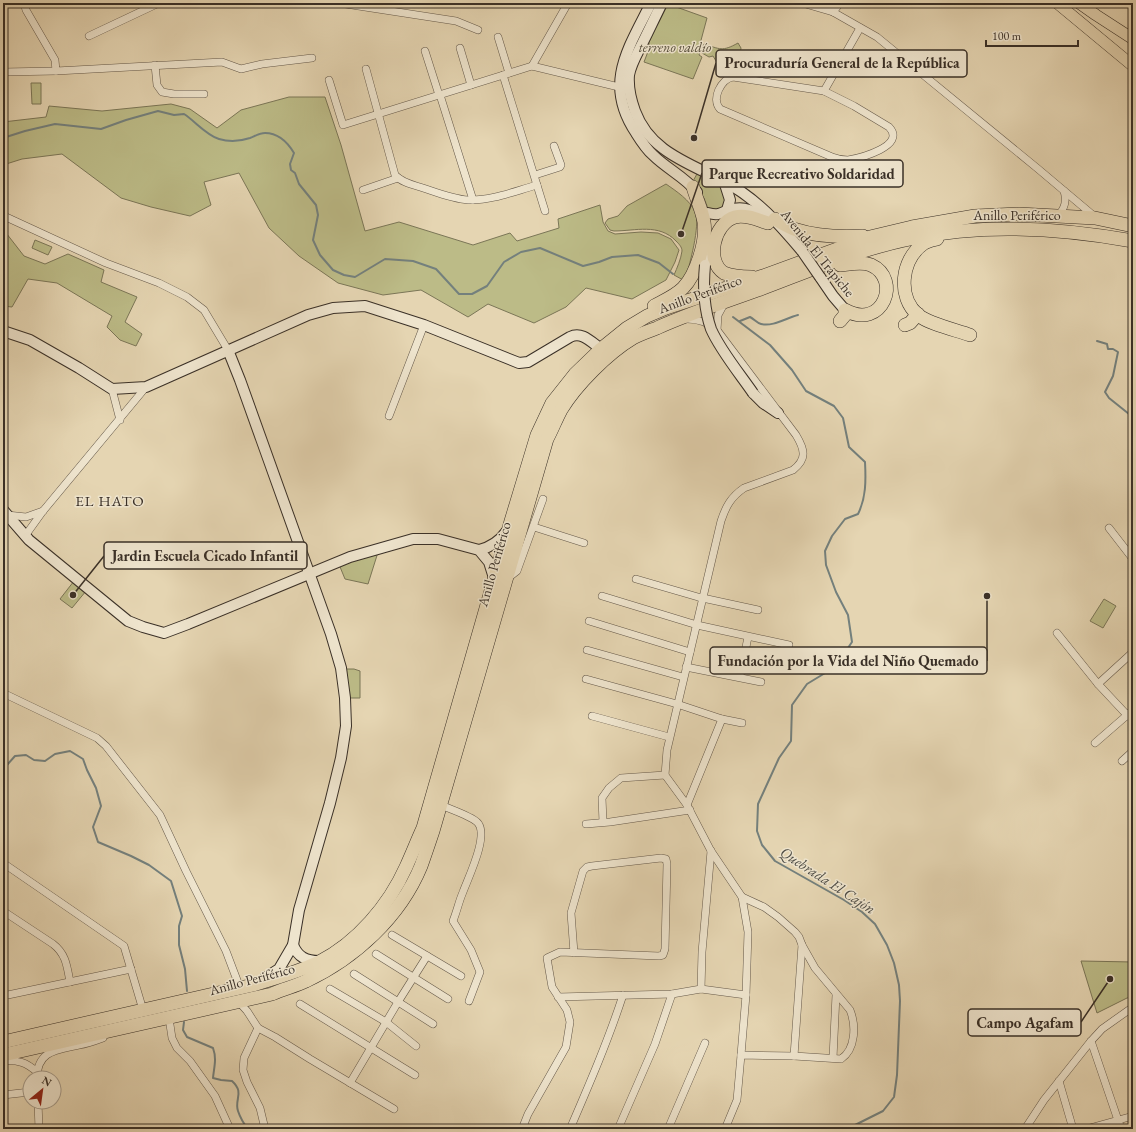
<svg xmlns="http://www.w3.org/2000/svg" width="1136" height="1132" viewBox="0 0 1136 1132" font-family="'EB Garamond',serif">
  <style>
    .green { fill: #bcbb87; stroke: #7b7657 }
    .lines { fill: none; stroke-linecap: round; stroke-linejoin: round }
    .stream { stroke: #74807d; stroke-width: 2 }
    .street-casing { stroke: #65594a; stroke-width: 8 }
    .secondary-casing { stroke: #3a3027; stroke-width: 12 }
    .primary-casing { stroke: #3a3027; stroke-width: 12 }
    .highway-casing { stroke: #3a3027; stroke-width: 14 }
    .street { stroke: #eee4cd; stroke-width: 7 }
    .secondary { stroke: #eee4cd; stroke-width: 10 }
    .primary { stroke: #e5d5b2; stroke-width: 11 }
    .highway { stroke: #e5d5b2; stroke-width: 13 }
    .secondary-bridge-casing { stroke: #3a3027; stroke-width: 12; stroke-linecap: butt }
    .secondary-bridge { stroke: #eee4cd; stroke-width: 10 }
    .labels { text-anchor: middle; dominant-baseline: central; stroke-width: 3; stroke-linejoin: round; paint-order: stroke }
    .park-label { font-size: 14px; font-style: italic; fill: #544c3a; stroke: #eee4cd }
    .street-label { font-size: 14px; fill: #3a3027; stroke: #eee4cd }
    .neighbourhood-label { font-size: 15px; letter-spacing: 1px; fill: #3a3027; stroke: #eee4cd }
    .water-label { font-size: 15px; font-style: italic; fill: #4d4b44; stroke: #eee4cd }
    .leader { fill: none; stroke: #3a3027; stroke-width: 1.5 }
    .callout-dot { fill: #3a3027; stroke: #eee4cd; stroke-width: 1.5 }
    .callout { fill: #eee4cd; stroke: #3a3027; stroke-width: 1.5 }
    .callout-label { font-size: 15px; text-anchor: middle; font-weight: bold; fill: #3a3027 }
  </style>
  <rect width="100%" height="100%" fill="#e5d5b2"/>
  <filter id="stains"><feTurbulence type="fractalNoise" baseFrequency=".005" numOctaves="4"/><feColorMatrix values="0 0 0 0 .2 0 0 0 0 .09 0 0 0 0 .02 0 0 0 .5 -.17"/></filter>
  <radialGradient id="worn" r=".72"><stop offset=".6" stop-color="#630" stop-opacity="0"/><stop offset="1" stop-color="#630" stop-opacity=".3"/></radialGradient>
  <g class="green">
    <path d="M668,4l39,14 -7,26 2,1 -3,10 3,2 -9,22 -49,-17 5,-13v-7z"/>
    <path d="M738,43l3,5 -4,24 -18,-6 -6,-10 -4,1 -7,-4 2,-9c16,5 18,8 34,-1z"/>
    <path d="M31,83h10v21h-9z"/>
    <path d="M289,97h36l16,48 24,86 34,-9 74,23 37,-12 7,8 42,-13 -1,-9 42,-14 3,17 5,9 7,3 26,-2 17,1 13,6 8,11 -4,12 -9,18 -34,19 -46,-11 -20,19 -32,16 -46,-19 -20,13 -47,-27 -38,5 -45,-12 -39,-27 -30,-28 -30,-55 -35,9 7,23 -21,11 -39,-9 -30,-9 -59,-44 -40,5 -19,6v-43l43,-5 3,-11 53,5 69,-7 19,5 27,19 24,-18z"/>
    <path d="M698,172l25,12 5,14 -3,11 -16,2 -5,-13 -12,-15z"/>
    <path d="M666,184c10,7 24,16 29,28 6,13 -6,54 -10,69l-11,-6c3,-7 7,-16 8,-24 0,-4 -3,-7 -6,-10 -17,-18 -41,-10 -62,-10l-4,-1 -5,-7 3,-4 10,-3 9,-10z"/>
    <path d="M3,229l21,27 21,8 23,-10 36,16 -3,12 36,15 -12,25 17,12 -6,12 -16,-6 -13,-13 5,-11 -55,-33 -29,-4 -16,28 -9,-1z"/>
    <path d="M35,240l17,7 -4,8 -16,-7z"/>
    <path d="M379,549l-11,35 -23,-5 -7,-17z"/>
    <path d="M74,581l12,10 -14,17 -12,-9z"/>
    <path d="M1104,599l12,7 -13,22 -13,-7z"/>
    <path d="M341,669h13l6,2v27h-15z"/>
    <path d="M1081,961l52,1v35l-6,1 -30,15z"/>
  </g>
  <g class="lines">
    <g class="stream">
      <path d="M3,138l22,-7 30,-7 46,5 25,-9 32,-9 16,4 10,-1c11,7 22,21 35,25 10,3 22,2 31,-1 5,-2 10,-5 15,-5 13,0 23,10 29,20l-4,11 1,6 4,3 4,11 17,21 2,10 -5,25 7,15 13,15 11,5 11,2 30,-18 28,2 23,8 23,25h13l15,-8 17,-24 17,-10 19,-4 43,18 16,-4 13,-5 26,-2 21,8 14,11"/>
      <path d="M733,317l37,28 22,25 14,21 28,15 9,12 6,29 16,15c1,19 1,36 -7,52l-13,5 -13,17 -7,15 1,14 10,27 12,23 4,27 -17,25 -28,17 -15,21 -1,36 -12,17 -21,46 -1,27 5,14 13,16 69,39 18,12 13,12 12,21 7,18 5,22 1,16 -3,74 -3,22 -11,14 -36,18"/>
      <path d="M740,321l10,-4c4,2 7,6 11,7 12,3 25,-6 37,-9"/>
      <path d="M1097,341l10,3 1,5h5l5,3 -5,24 -8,16 4,6 20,16 4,8"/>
      <path d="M1133,458v9"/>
      <path d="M3,766l4,-1 8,-9 11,-1 8,5 11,1 10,-7 15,-3 13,8 4,11 9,18 5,18 -8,21 5,15 33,14 18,9 22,16 11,35 -3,10v19l6,24 2,22"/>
      <path d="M184,1022l-1,8 4,7 26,11c4,11 1,19 0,30l8,2 11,1c13,12 2,18 6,30 2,6 6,13 10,18"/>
    </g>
    <g class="street-casing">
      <g id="street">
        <path d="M24,3l2,7 29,50 1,11 166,-9 19,7 21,-5 50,-6"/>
        <path d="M339,3l117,18 22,9"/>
        <path d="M802,3l31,9 44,25 160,131 57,48"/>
        <path d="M833,12l7,-9"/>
        <path d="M89,36l70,-33"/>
        <path d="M498,37l11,36"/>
        <path d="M460,48l11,37"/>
        <path d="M425,51l14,44"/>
        <path d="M155,65l2,20 5,7 12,2h30"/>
        <path d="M532,66l36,-63"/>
        <path d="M366,69l29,106c7,8 19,10 28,13 15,5 30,11 45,12 23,1 47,-9 69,-15"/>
        <path d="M3,72l53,-1"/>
        <path d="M503,75l42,136"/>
        <path d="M733,77l91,14 30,15 35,21c18,19 -29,31 -41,33 -6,0 -11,-1 -16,-3l-112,-48c-9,-10 1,-30 13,-32z"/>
        <path d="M329,80l14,45 189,-59 91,22"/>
        <path d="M824,91l36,-63"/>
        <path d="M440,95l33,105"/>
        <path d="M535,175l25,-8 1,-2 -7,-19"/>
        <path d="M363,190l35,-12"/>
        <path d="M1058,216c7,-8 9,-15 6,-25"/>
        <path d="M6,217l100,46 53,20 28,14 17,13 24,40"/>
        <path d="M687,319c12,0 21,3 30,11l79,105c9,15 11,24 -3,35l-49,18c-13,9 -18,18 -23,33l-54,229 -2,25 22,30 24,46 31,46 6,35 -2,63 -5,60"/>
        <path d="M717,330l1,-15 7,-13"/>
        <path d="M112,389l8,31"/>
        <path d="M389,416l35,-91"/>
        <path d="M7,515l19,2 17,-6"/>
        <path d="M534,527l50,16"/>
        <path d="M1109,528l24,31"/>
        <path d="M25,536l18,-25 103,-124"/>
        <path d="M508,578l9,-7 26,-72"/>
        <path d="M636,579l62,18 60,13"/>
        <path d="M602,596l95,29 92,20"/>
        <path d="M589,621l101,31"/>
        <path d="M1057,633l41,51 29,31 6,4"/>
        <path d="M587,650l96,27"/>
        <path d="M686,667l75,15"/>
        <path d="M741,672l7,-35"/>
        <path d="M586,679l91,25 45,15 20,4"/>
        <path d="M1098,684l35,-32"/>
        <path d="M3,693l94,45 9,8 54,69 26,56 40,80 14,37"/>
        <path d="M592,716l77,21"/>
        <path d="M1095,743l38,-33"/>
        <path d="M1122,761l11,-10"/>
        <path d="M441,805c9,4 30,11 36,17 13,12 -9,56 -14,70 -4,9 -6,19 -10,29l18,29 9,22 -11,29"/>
        <path d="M687,805l35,-86"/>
        <path d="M603,822l-1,-24 7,-10 12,-10 44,-3"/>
        <path d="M586,824l24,-2 80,-12"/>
        <path d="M3,863l121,83 19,64"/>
        <path d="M3,911l50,33c13,10 14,22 17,38"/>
        <path d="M392,935l69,41"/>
        <path d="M376,954l72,45"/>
        <path d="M354,974l79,50"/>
        <path d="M330,989l56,33 30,24"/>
        <path d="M701,989l1,-37 9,-101"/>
        <path d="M3,996l128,-27"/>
        <path d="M558,997l114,-3 29,-5 45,6"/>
        <path d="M238,1001l9,10 11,17 17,9 35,22 84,50"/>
        <path d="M300,1004l115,71"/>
        <path d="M169,1018l3,20 5,10 13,13 25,35 15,33"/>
        <path d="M258,1028l-14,30 -1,12 4,12 13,26 5,21"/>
        <path d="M1091,1041l30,88"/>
        <path d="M794,1056l8,-111"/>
        <path d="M833,1058l3,-63"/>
        <path d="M3,1061c15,-1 23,1 34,11"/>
        <path d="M37,1078c0,-28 21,-28 42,-33 8,-1 16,-4 24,-7"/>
        <path d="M1059,1081l14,48"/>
        <path d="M350,1083l48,-81 29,-46"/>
        <path d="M3,1095l27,-3"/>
        <path d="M38,1102l1,27"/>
        <path d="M522,1129l6,-15 38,-67 4,-25 -3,-12 -15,-23 -5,-29 13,-6 99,4 4,-1 2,-6 2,-85 -1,-5 -5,-1 -69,8 -5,1 -4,4 -12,42 3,40"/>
        <path d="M570,1129c19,-44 38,-88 53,-134"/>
        <path d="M618,1129l37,-85 17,-50"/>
        <path d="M668,1129l37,-86"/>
        <path d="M725,1129l12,-29 4,-45 53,1 47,3c15,-10 15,-34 9,-49l-35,-42 -13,-23 -3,-8 -4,-5 -17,-15 -14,-10 -22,-10"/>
        <path d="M1025,1129l19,-29 47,-59 11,-12 31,-22"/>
        <path d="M1086,1129l47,-13"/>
      </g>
    </g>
    <g class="secondary-casing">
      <g id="secondary">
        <path d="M651,3c-23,46 -48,81 -15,130 5,8 10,16 17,22 14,14 32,22 44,37"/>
        <path d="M662,3c-7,14 -13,27 -20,41 -5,10 -11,20 -13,31 -1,12 2,25 6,36 18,49 70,55 108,82 23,16 41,37 59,58"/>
        <path d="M724,181l6,19 -3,10"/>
        <path d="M708,213c11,3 12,0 21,-3 16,-5 25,1 37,11"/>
        <path d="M705,265l4,-24"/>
        <path d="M820,277l13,19 12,14"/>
        <path d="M3,331l27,9 49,28 33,21 34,-2 162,-72 25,-7 32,-2 59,19 95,38 9,-1 42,-25c12,-6 21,5 31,12"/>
        <path d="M228,350l12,30 91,254 10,34 4,30 1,28 -5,32 -11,45 -31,107 -6,35 -14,24 -14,9"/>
        <path d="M753,393l10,10 15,10"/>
        <path d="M3,510l26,30 99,81 15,6 21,6 24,-9 162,-67 63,-18h25l41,11 10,12 5,16"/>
        <path d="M479,550c12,-3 20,-8 27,-18"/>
        <path d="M293,945c5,12 13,16 26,16"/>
      </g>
    </g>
    <g class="primary-casing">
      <g id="primary">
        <path d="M1057,3l76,63"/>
        <path d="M1079,3l17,12 37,24"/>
      </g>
    </g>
    <g class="highway-casing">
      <g id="highway">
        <path d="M775,219c7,4 15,9 22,11 21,7 45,7 66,6"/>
        <path d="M937,239c-4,1 -10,2 -14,5 -22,16 -26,53 -5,71 11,9 38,15 52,20"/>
        <path d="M752,277c-10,0 -19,0 -28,-4 -19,-12 -10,-50 11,-56 11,-3 23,3 33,6"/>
        <path d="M654,306c9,-5 21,-10 29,-18 13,-13 24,-47 21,-66 -2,-12 -8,-24 -11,-35"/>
        <path d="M840,321l5,-6v-5c38,21 57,-31 26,-45 -9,-4 -21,-1 -31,0"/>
        <path d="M905,325l5,-2 8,-9"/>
        <path d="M3,1042l250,-57c23,-7 45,-13 66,-23 38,-19 70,-57 87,-95 6,-13 11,-26 17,-39l88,-307 26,-86 15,-32 23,-29 26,-25 26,-21 20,-12 19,-8 97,-32 107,-39 42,-10 63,-11 44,-2 76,4 38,8"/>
        <path d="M3,1055l269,-61c11,-5 24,-8 34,-13 49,-23 94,-64 115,-115 4,-11 8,-23 12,-35l114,-392c5,-9 9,-20 14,-29 15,-25 47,-57 72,-72 7,-4 16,-7 24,-10 33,-15 68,-26 101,-38 51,-19 103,-42 156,-52 72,-15 147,-10 219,3"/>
      </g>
    </g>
    <use href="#street" class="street"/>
    <use href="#secondary" class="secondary"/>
    <use href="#primary" class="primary"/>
    <use href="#highway" class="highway"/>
    <g class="secondary-bridge-casing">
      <g id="secondary-bridge">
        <path d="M802,251l18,26"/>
        <path d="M705,265c-2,21 -1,44 6,64 9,21 29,45 42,64"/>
      </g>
    </g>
    <use href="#secondary-bridge" class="secondary-bridge"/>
  </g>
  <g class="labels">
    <g class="park-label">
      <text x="675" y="47">terreno valdío</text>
    </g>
    <g class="street-label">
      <text x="1017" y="215">Anillo Periférico</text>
      <text transform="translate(818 253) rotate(51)">Avenida El Trapiche</text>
      <text transform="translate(700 294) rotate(-20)">Anillo Periférico</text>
      <text transform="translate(494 564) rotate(-74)">Anillo Periférico</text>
      <text transform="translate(252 979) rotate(-15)">Anillo Periférico</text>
    </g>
    <g class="neighbourhood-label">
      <text x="110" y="500">EL HATO</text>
    </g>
    <g class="water-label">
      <text transform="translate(828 880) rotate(33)">Quebrada El Cajón</text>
    </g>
  </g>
  <path class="leader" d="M694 138L716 63M681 234L702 173M73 595L104 556M987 596L987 661M1110 979L1081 1022"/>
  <g class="callout-dot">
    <circle cx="694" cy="138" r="4"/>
    <circle cx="681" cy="234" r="4"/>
    <circle cx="73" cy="595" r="4"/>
    <circle cx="987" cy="596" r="4"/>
    <circle cx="1110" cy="979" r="4"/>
  </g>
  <g class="callout">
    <rect x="716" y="50" width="251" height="27" rx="4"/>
    <rect x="702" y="160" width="201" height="27" rx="4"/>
    <rect x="104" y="542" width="203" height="27" rx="4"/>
    <rect x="710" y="647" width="277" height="27" rx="4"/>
    <rect x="968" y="1009" width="113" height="27" rx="4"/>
  </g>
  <g class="callout-label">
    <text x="842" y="68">Procuraduría General de la República</text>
    <text x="802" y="179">Parque Recreativo Soldaridad</text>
    <text x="205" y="561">Jardin Escuela Cicado Infantil</text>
    <text x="848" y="666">Fundación por la Vida del Niño Quemado</text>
    <text x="1025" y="1028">Campo Agafam</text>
  </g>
  <rect width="1136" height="1132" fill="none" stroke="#e5d5b2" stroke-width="16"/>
  <rect x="4" y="4" width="1128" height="1124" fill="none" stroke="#3a3027" stroke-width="2"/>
  <rect x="8" y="8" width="1120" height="1116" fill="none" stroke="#3a3027"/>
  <g transform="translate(42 1090) rotate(29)"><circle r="19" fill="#eee4cd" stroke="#a69c8b"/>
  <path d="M0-3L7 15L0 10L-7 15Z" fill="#8f2418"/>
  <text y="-6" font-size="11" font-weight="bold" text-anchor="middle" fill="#3a3027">N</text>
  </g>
  <path d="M986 40v6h92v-6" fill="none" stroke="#3a3027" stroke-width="2"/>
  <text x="992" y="40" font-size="12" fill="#3a3027" stroke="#eee4cd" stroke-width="3" paint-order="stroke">100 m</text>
  <rect width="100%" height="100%" filter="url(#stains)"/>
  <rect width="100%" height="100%" fill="url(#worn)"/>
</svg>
